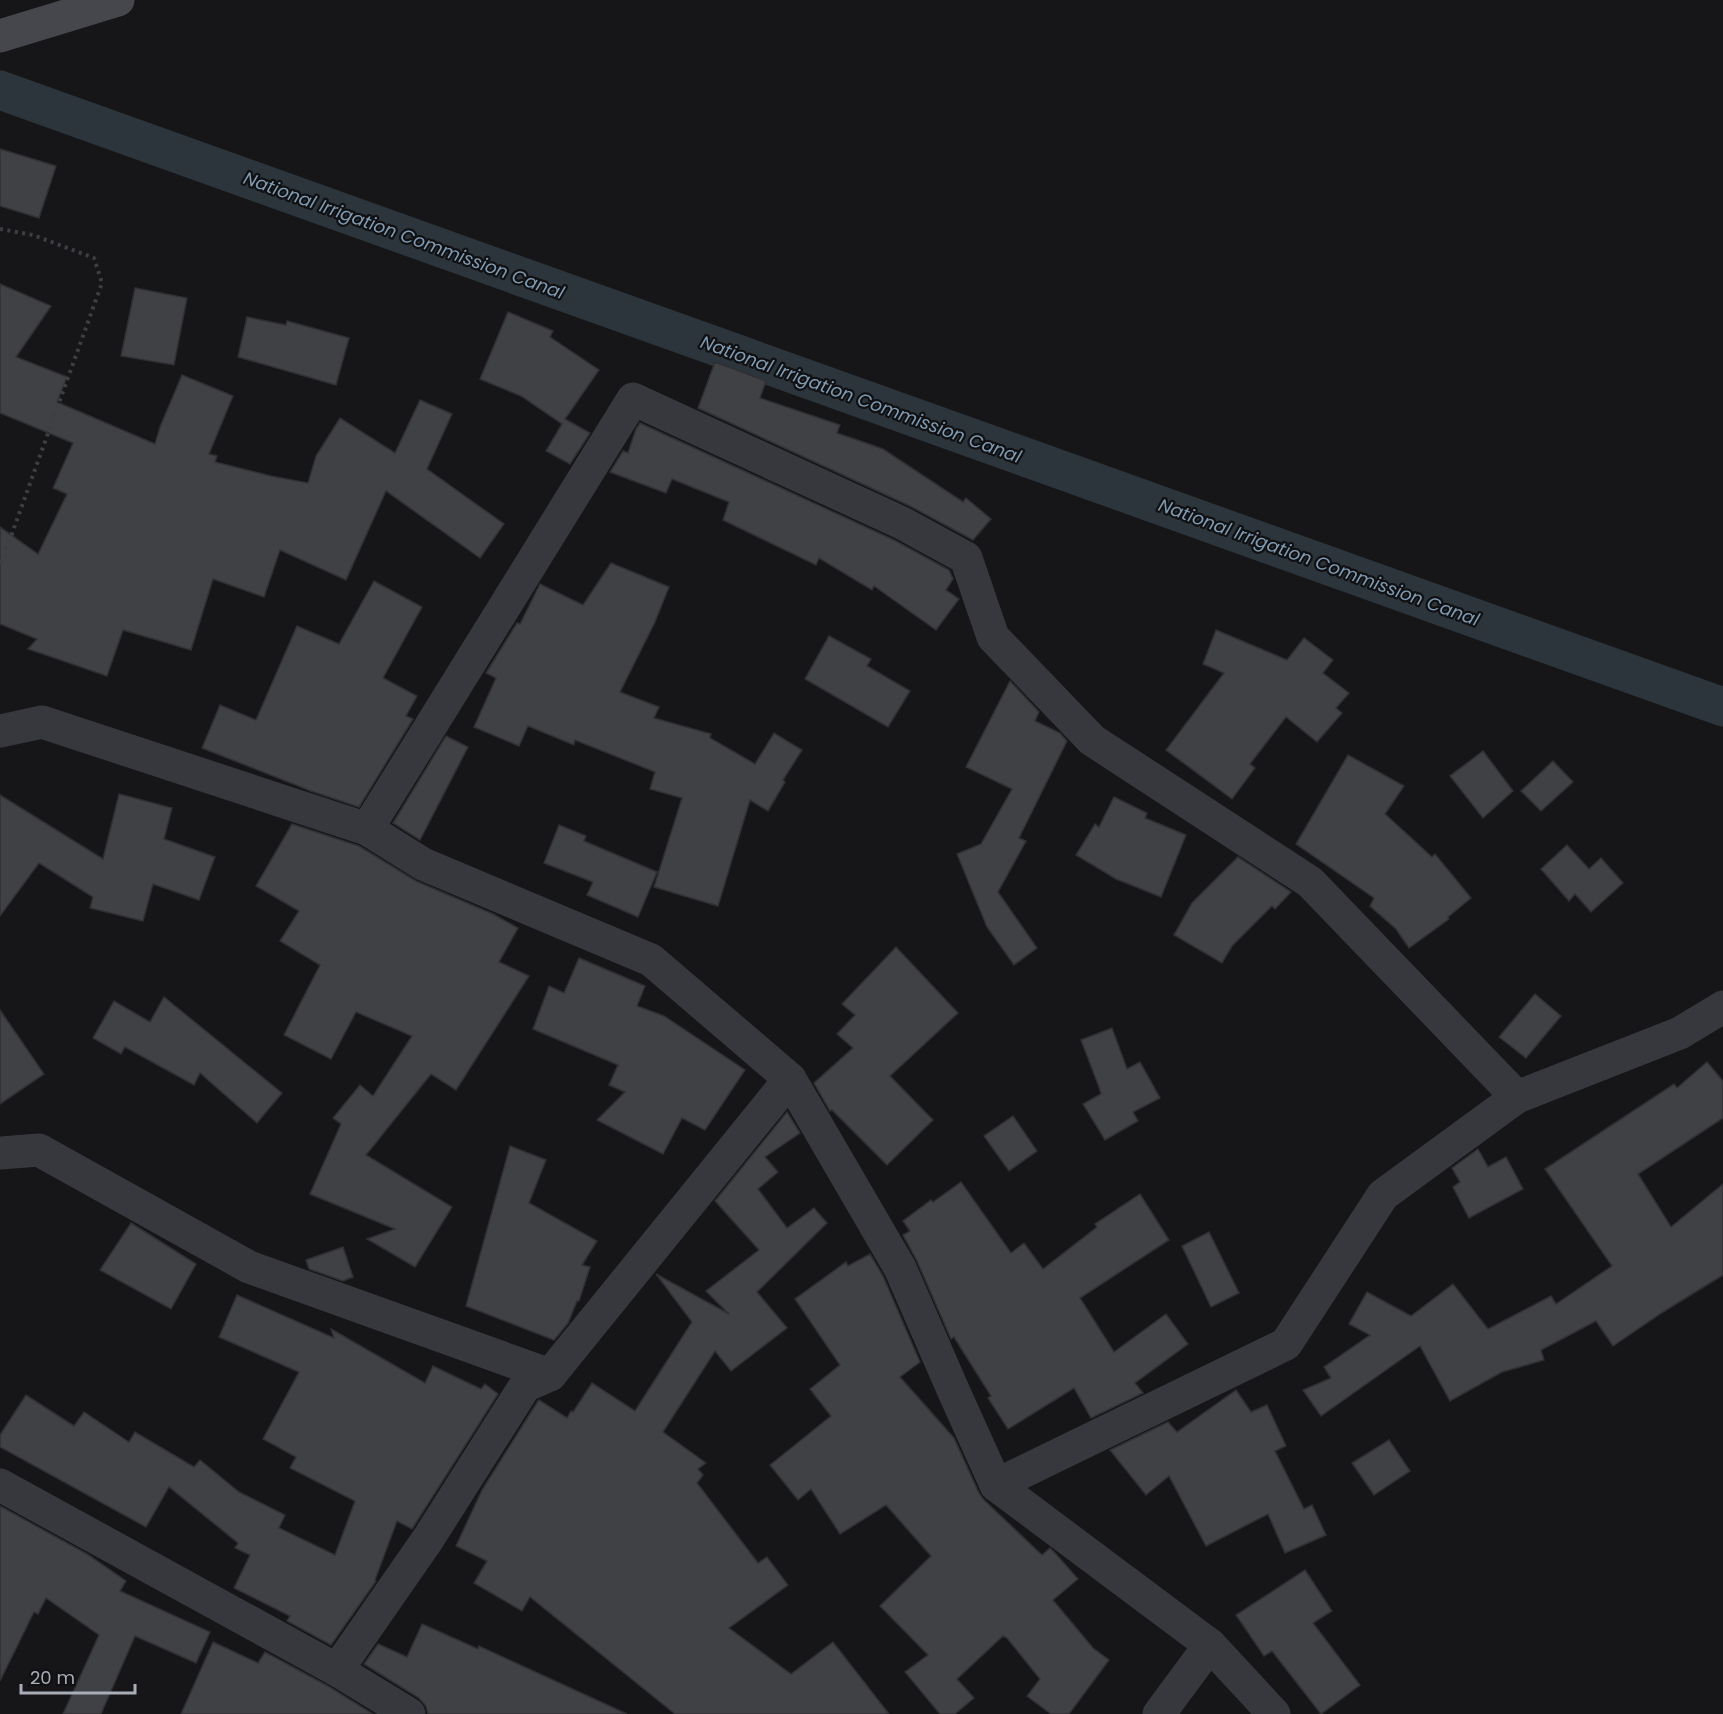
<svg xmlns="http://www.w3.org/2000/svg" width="1723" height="1714" viewBox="0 0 1723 1714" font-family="Poppins,sans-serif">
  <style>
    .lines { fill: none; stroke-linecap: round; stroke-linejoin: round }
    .canal { stroke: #2c353c; stroke-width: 39 }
    .building { fill: #404145; stroke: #303034; stroke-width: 1.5 }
    .path { stroke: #3d3f44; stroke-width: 4; stroke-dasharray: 3 4.5; stroke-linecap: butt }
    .street { stroke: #37383d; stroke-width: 33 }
    .secondary { stroke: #45474d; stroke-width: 33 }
    .labels { text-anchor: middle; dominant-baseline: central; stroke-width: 4.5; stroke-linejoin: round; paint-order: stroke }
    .water-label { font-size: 18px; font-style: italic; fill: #7f9bb3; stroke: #111113 }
  </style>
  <rect width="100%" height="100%" fill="#161618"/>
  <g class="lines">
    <path class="canal" d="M0,90l1723,617"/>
  </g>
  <g class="building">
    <path d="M0,149l56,17 -17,52 -39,-12z"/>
    <path d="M0,284l51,22 -35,51 51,20 -10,25 98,42 5,-17 22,-52 51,21 -24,58 8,2 -2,6 56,14 37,7 8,-27 24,-38 55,35 25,-53 32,14 -25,55 77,55 -24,34 -94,-67 -40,89 -66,-30 -16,47 -51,-18 -22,71 -68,-20 -16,46 -79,-27 9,-10 -37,-15v-97l38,27 29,-60 -14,-6 20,-45 -73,-30z"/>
    <path d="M135,288l52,10 -13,67 -53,-9z"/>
    <path d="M508,312l45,19 -3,6 49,33 -34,49 25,14 -20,31 -24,-13 16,-27 -41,-28 -41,-17z"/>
    <path d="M247,317l39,8 1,-4 62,17 -13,47 -98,-28z"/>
    <path d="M715,362l51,19 -6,17 80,27 -3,8 46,16 80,53 3,-4 25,21 -18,21 -63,-34 -212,-98z"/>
    <path d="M640,423l254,117 55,30 4,9 -7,11 13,9 -23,31 -62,-44 -2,4 -53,-32 -3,7 -93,-45 6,-18 -57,-23 -6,14 -56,-21 13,-21 5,2 8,-24z"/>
    <path d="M611,563l58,24 -14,35 -35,70 39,15 -5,11 57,16 -1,4 45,26 19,-31 28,17 -19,30 2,2 -17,29 -18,-11 -32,106 -64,-19 28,-89 -32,-9 5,-17 -80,-32 -1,5 -46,-19 -9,20 -45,-19 22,-49 -10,-5 31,-50 3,1 20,-40 43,21z"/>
    <path d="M374,581l48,26 -39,71 34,18 -11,20 7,3 -54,88 -48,-16 -109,-43 18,-43 36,15 41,-94 42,18z"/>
    <path d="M1216,630l71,30 17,-22 29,22 -10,13 26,20 -13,15 6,5 -25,29 -31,-25 -36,47 5,4 -23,31 -66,-49 58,-77 -21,-9z"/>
    <path d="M829,636l42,23 -4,7 43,25 -22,36 -83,-48z"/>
    <path d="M1010,681l29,31 -4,9 25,12 7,8 -48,97 7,3 -28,51 39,56 -23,17 -27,-38 -30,-73 24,-10 31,-55 -46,-22z"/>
    <path d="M446,736l22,11 -48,93 -27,-17z"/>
    <path d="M1483,751l30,40 -30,27 -33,-42z"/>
    <path d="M1348,755l56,31 -19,28 47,43 3,-3 36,44 -23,19 1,2 -40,29 -13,-19 -26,-23 4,-8 -78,-54z"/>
    <path d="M1553,761l20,21 -32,29 -20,-20z"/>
    <path d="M119,794l53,14 -8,31 51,18 -16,43 -46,-16 -10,37 -53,-13 3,-11 -54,-34 -39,53v-121l103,64z"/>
    <path d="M1114,797l33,16 -2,5 41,17 -25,62 -45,-18 -40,-24 19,-31 4,3z"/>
    <path d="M292,824l67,22 57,35 77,33 25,14 -19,34 30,14 -73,114 -25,-16 -65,81 86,52 -37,60 -48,-28 28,-10 -85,-35 31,-70 -8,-6 27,-33 13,11 39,-60 -56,-24 -25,47 -47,-24 36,-70 -40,-24 19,-30 -43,-25z"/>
    <path d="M559,825l27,11 -2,5 73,31 -19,45 -51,-22 6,-13 -49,-19z"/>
    <path d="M1567,845l22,24 12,-11 22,25 -32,29 -16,-18 -6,7 -28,-32z"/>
    <path d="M1238,857l53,35 -16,17 -3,-3 -40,40 -10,17 -48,-28 18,-32z"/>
    <path d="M896,947l62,66 -68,63 43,44 -46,45 -55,-55 -2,1 -16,-28 39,-35 -16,-14 18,-19 -13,-11z"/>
    <path d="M579,958l66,28 -8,20 27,10 81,54 -40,60 -23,-12 -19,36 -66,-34 28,-28 -16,-7 9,-20 -85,-36 16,-43 15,7z"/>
    <path d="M1535,994l26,22 -35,42 -27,-21z"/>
    <path d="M164,997l118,96 -25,30 -57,-50 -6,12 -69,-38 -4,7 -28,-16 21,-37 36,21z"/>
    <path d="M0,1010l44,64 -44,30z"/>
    <path d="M1112,1028l15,41 13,-7 20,36 -27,14 5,9 -33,19 -22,-36 18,-10 -2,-7 -18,-47z"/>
    <path d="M1707,1062l16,19v37l-85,56 33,53 52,-43v91l-60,37 -50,34 -17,-25 -55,29 3,10 -42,12 -52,29 -30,-55 -99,70 -18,-26 28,-12 -7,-11 46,-32 -21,-11 18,-32 44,24 42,-32 35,45 63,-33 5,8 56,-38 -67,-97 129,-85 3,4z"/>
    <path d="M787,1112l13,21 -35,24 13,15 -20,17 29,39 27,-20 13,15 -70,69 30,36 -56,43 -16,-20 -52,81 43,31 -8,6 5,6 -6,8 61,80 9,-6 21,28 -59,43 62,46 42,-32 56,72h-214l-145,-117 -8,14 -48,-28 13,-22 -31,-15 26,-56 56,-89 1,-1 28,18 4,-7 2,1 19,-29 43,28 57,-89 -36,-48 73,40 -23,-23 53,-41 -44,-49z"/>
    <path d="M1013,1116l24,35 -28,20 -25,-35z"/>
    <path d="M510,1146l36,14 -17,43 68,38 -15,24 8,2 -11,34h-2l-9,22 -14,17 -88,-34z"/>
    <path d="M1478,1149l10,18 18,-10 17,32 -54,29 -16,-31 7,-5 -8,-14z"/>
    <path d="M961,1182l50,71 13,-10 19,26 54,-42 -2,-3 45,-30 29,46 -89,58 34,54 52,-38 22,30 -53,39 8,10 -52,25 -17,-30 -66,41 -20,-31 3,-2 -37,-59 -3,2 -34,-78 -14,-26 7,-4 -7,-10 28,-21 2,2z"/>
    <path d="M131,1223l65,41 -25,45 -71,-39z"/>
    <path d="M1209,1232l30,61 -28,14 -29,-61z"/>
    <path d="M343,1247l10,30 -10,4 -34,-12 -3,-9z"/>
    <path d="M870,1254l13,22 37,86 -20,15 54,61 25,55 5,7 58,55 8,-7 5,5 23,26 -25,21 40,48 16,12 -40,54h-18l-24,-18 13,-17 -33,-41 -4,-2 -46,43 17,19 -19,16h-15l-35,-42 23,-17 -48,-49 51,-50 -45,-51 -46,29 -29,-45 -13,11 -28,-35 61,-49 -21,-27 30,-24 -45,-66 51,-37 2,4z"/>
    <path d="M237,1295l97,43 -3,-9 94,54 8,-17 48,23 4,-5 13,10 -86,135 -15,-8 -22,59 1,1 -45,64 -44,-24 3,-5 -56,-28 16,-33 -15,-7 3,-5 -69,-56 -23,40 -146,-80v-12l26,-40 48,31 10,-14 45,30 6,-10 59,35 6,-7 39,32 46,23 -6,13 56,27 20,-54 -65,-33 6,-11 -33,-18 36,-67 -80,-35z"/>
    <path d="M1236,1390l15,22 16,-7 19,41 -11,5 29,58 8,-4 14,30 -41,18 -17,-39 -62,32 -37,-70 -23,19 -36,-45 58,-28 9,10z"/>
    <path d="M1389,1440l21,31 -36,24 -22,-32z"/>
    <path d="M0,1506l87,48 39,27 -6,10 90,41 -14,31 -61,-27 -34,78h-38l36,-79 -53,-37 -8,16 -4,-2 -34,69z"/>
    <path d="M1305,1570l27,41 -19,12 47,62 -39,29 -49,-63 -8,5 -28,-41z"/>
    <path d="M422,1624l56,25 1,-3 148,68h-199l-2,-8 -7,-8 -55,-34 14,-20 29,13z"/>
    <path d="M213,1642l45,21 7,-11 63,34 45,28h-192z"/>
  </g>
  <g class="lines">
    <path class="path" d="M0,229l33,6 61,23 8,25 -102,284"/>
    <g class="street">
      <path d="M0,731l42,-9 325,107 56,35 228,96 139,119 110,189 54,124 42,93 214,160 64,69"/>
      <path d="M367,829l266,-430 269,124 64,35 27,79 99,103 218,142 207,215"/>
      <path d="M0,1153l39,-3 210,117 301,108"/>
      <path d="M0,1485l337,185 72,44"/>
      <path d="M996,1485l290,-141 97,-149 134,-98 163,-64 43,-26"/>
      <path d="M337,1670l91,-131 97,-153 25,-11 240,-296"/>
      <path d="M1159,1714l51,-69"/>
    </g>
    <path class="secondary" d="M0,36l118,-36"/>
  </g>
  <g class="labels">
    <g class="water-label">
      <text transform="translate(404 235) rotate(20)">National Irrigation Commission Canal</text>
      <text transform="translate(861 399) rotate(20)">National Irrigation Commission Canal</text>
      <text transform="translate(1319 562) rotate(20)">National Irrigation Commission Canal</text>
    </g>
  </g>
  <path d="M21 1684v9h114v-9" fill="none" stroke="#a8adb8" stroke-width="3"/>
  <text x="30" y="1684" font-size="18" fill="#a8adb8" stroke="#111113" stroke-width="4.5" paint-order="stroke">20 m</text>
</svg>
